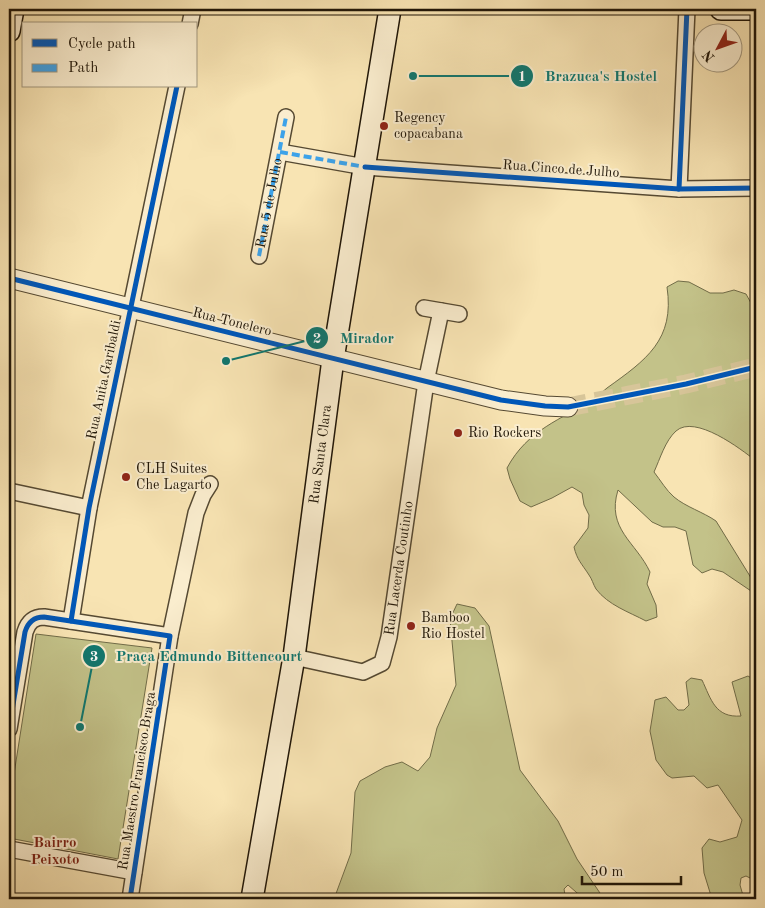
<svg xmlns="http://www.w3.org/2000/svg" width="765" height="908" viewBox="0 0 765 908" font-family="'Old Standard TT',serif">
  <style>
    .green { fill: #c3c289; stroke: #716c48 }
    .lines { fill: none; stroke-linecap: round; stroke-linejoin: round }
    .tertiary-tunnel { stroke: #d7c599; stroke-width: 19; stroke-dasharray: 19 9; stroke-linecap: butt }
    .minor-casing { stroke: #554932; stroke-width: 18 }
    .tertiary-casing { stroke: #554932; stroke-width: 21 }
    .secondary-casing { stroke: #1f1507; stroke-width: 24 }
    .minor { stroke: #faedce; stroke-width: 15 }
    .tertiary { stroke: #faedce; stroke-width: 19 }
    .secondary { stroke: #faedce; stroke-width: 21 }
    .quiet { stroke: #3da2e9; stroke-width: 4; stroke-dasharray: 8 4; stroke-linecap: butt }
    .cycleway-casing { stroke: #faedce; stroke-width: 8 }
    .cycleway { stroke: #0057b8; stroke-width: 5 }
    .poi-dot { fill: #8f2418; stroke: #faedce; stroke-width: 2 }
    .labels { text-anchor: middle; dominant-baseline: central; stroke-width: 4; stroke-linejoin: round; paint-order: stroke }
    .poi-label { font-size: 14px; fill: #1f1507; stroke: #faedce; text-anchor: start }
    .street-label { font-size: 14px; fill: #1f1507; stroke: #faedce }
    .neighbourhood-label { font-size: 15px; font-weight: bold; fill: #7a1f14; stroke: #faedce }
    .leader { fill: none; stroke: #0f766e; stroke-width: 2 }
    .callout-dot { fill: #0f766e; stroke: #faedce; stroke-width: 2 }
    .mark-label { font-size: 15px; text-anchor: middle; font-weight: bold; fill: #fff }
    .callout-label { font-size: 15px; text-anchor: middle; font-weight: bold; fill: #0f766e; stroke: #faedce; stroke-width: 4; stroke-linejoin: round; paint-order: stroke }
  </style>
  <rect width="100%" height="100%" fill="#f8e4b3"/>
  <filter id="stains"><feTurbulence type="fractalNoise" baseFrequency=".004" numOctaves="4"/><feColorMatrix values="0 0 0 0 .2 0 0 0 0 .09 0 0 0 0 .02 0 0 0 .5 -.17"/></filter>
  <radialGradient id="worn" r=".72"><stop offset=".6" stop-color="#630" stop-opacity="0"/><stop offset="1" stop-color="#630" stop-opacity=".3"/></radialGradient>
  <g class="green">
    <path d="M678,281l11,1 21,11h13l11,-3 12,4 10,18v149c-15,-12 -61,-47 -80,-30 -11,10 -16,28 -22,41 7,9 12,18 20,25 12,10 29,15 42,24l37,60 1,12 -31,-21 -11,-3 -10,4 -9,-8 -7,-34 -11,-4h-12l-11,-5 -34,-32c-12,39 18,52 32,82l-3,12 9,21 1,12 -11,4c-17,-9 -38,-16 -50,-32 -3,-5 -4,-10 -7,-14 -7,-11 -12,-15 -15,-28l14,-19 1,-13 -5,-10 -2,-12 -10,-6 -20,11 -21,9 -11,-6 -10,-22 -3,-11c21,-39 54,-48 88,-70 5,-3 8,-7 12,-10 39,-28 68,-48 60,-101z"/>
    <path d="M457,604l18,4 14,18 31,144 38,51 19,38 27,40h-20l-16,-14 -4,4 1,6 6,4h-237l17,-46 4,-61 5,-11 25,-14 17,-5 16,9 12,-14 7,-29 19,-43 -6,-66z"/>
    <path d="M36,634l116,14 -34,211 -109,-21v-32z"/>
    <path d="M748,676l8,5v200l-10,-5 -5,2 -1,7 4,14h-32l-8,-26 -2,-25 7,-9 11,3 17,-5 5,-17 -24,-35 -11,3 -13,-12 -22,2 -5,-3 -11,-15 -6,-29 5,-31 11,-3 12,13h6l5,-5 -3,-23 5,-4 11,2c9,19 13,38 39,36l-9,-34z"/>
  </g>
  <g class="lines">
    <path class="tertiary-tunnel" d="M568,407l118,-23 70,-17"/>
    <g class="minor-casing">
      <g id="minor">
        <path d="M190,24l3,-15"/>
        <path d="M280,152l85,15 314,22 77,-1"/>
        <path d="M679,189l8,-180"/>
        <path id="s1" d="M259,256l27,-139"/>
        <path d="M424,308l35,6"/>
        <path d="M9,491l80,17"/>
        <path d="M71,621l18,-113 88,-422"/>
        <path id="s2" d="M294,657l69,15 19,-9 7,-26 37,-255 15,-71"/>
        <path d="M9,729l16,-97c3,-10 9,-15 19,-15l126,19"/>
        <path d="M9,849l125,23"/>
        <path d="M130,899l40,-263 26,-123 7,-18 7,-11"/>
      </g>
    </g>
    <g class="tertiary-casing">
      <path id="tertiary" d="M9,278l492,122 44,6 23,1"/>
    </g>
    <g class="secondary-casing">
      <g id="secondary">
        <path d="M721,9h35"/>
        <path d="M9,31l4,-22"/>
        <path id="s3" d="M252,899l42,-242 39,-298 57,-350"/>
      </g>
    </g>
    <use href="#minor" class="minor"/>
    <use href="#tertiary" class="tertiary"/>
    <use href="#secondary" class="secondary"/>
    <g class="quiet">
      <path d="M280,152l85,15"/>
      <path d="M259,256l27,-139"/>
    </g>
    <g class="cycleway-casing">
      <g id="cycleway">
        <path d="M365,167l314,22 77,-1"/>
        <path d="M679,189l8,-180"/>
        <path d="M9,278l492,122 44,6 23,1 118,-23 70,-17"/>
        <path d="M71,621l18,-113 88,-422"/>
        <path d="M9,729l16,-97c3,-10 9,-15 19,-15l126,19 -40,263"/>
      </g>
    </g>
    <use href="#cycleway" class="cycleway"/>
  </g>
  <g class="poi-dot">
    <circle cx="384" cy="126" r="5"/>
    <circle cx="458" cy="433" r="5"/>
    <circle cx="126" cy="477" r="5"/>
    <circle cx="411" cy="626" r="5"/>
  </g>
  <g class="labels">
    <g class="poi-label">
      <text x="394" y="118">Regency<tspan x="394" dy="16">copacabana</tspan></text>
      <text x="468" y="433">Rio Rockers</text>
      <text x="136" y="469">CLH Suites<tspan x="136" dy="16">Che Lagarto</tspan></text>
      <text x="421" y="618">Bamboo<tspan x="421" dy="16">Rio Hostel</tspan></text>
    </g>
    <g class="street-label">
      <text transform="translate(561 169) rotate(4)">Rua Cinco de Julho</text>
      <text stroke="none"><textPath href="#s1" startOffset="54">Rua 5 de Julho</textPath></text>
      <text transform="translate(232 322) rotate(14)">Rua Tonelero</text>
      <text transform="translate(104 380) rotate(-78)">Rua Anita Garibaldi</text>
      <text stroke="none"><textPath href="#s3" startOffset="450">Rua Santa Clara</textPath></text>
      <text stroke="none"><textPath href="#s2" startOffset="188">Rua Lacerda Coutinho</textPath></text>
      <text transform="translate(137 781) rotate(-81)">Rua Maestro Francisco Braga</text>
    </g>
    <g class="neighbourhood-label">
      <text x="55" y="843">Bairro<tspan x="55" dy="17">Peixoto</tspan></text>
    </g>
  </g>
  <path class="leader" d="M413 76L522 76M226 361L317 338M80 727L94 656"/>
  <g class="callout-dot">
    <circle cx="413" cy="76" r="5"/>
    <circle cx="226" cy="361" r="5"/>
    <circle cx="80" cy="727" r="5"/>
    <circle cx="522" cy="76" r="12"/>
    <circle cx="317" cy="338" r="12"/>
    <circle cx="94" cy="656" r="12"/>
  </g>
  <g class="mark-label">
    <text x="522" y="81">1</text>
    <text x="317" y="343">2</text>
    <text x="94" y="661">3</text>
  </g>
  <g class="callout-label">
    <text x="601" y="81">Brazuca's Hostel</text>
    <text x="367" y="343">Mirador</text>
    <text x="209" y="661">Praça Edmundo Bittencourt</text>
  </g>
  <rect width="765" height="908" fill="none" stroke="#f8e4b3" stroke-width="30"/>
  <rect x="10" y="10" width="745" height="888" fill="none" stroke="#1f1507" stroke-width="2.5"/>
  <rect x="15" y="15" width="735" height="878" fill="none" stroke="#1f1507"/>
  <rect x="22" y="22" width="175" height="65" fill="#faedce" stroke="#a2977e"/>
  <rect x="32" y="39" width="25" height="8" fill="#0057b8" stroke="#a2977e"/>
  <text x="68" y="48" font-size="15" fill="#1f1507">Cycle path</text>
  <rect x="32" y="64" width="25" height="8" fill="#3da2e9" stroke="#a2977e"/>
  <text x="68" y="72" font-size="15" fill="#1f1507">Path</text>
  <g transform="translate(718 48) rotate(229)"><circle r="24" fill="#faedce" stroke="#a2977e"/>
  <path d="M0-4L9 19L0 12L-9 19Z" fill="#8f2418"/>
  <text y="-8" font-size="14" font-weight="bold" text-anchor="middle" fill="#1f1507">N</text>
  </g>
  <path d="M582 876v8h99v-8" fill="none" stroke="#1f1507" stroke-width="2.5"/>
  <text x="590" y="876" font-size="15" fill="#1f1507" stroke="#faedce" stroke-width="4" paint-order="stroke">50 m</text>
  <rect width="100%" height="100%" filter="url(#stains)"/>
  <rect width="100%" height="100%" fill="url(#worn)"/>
</svg>
